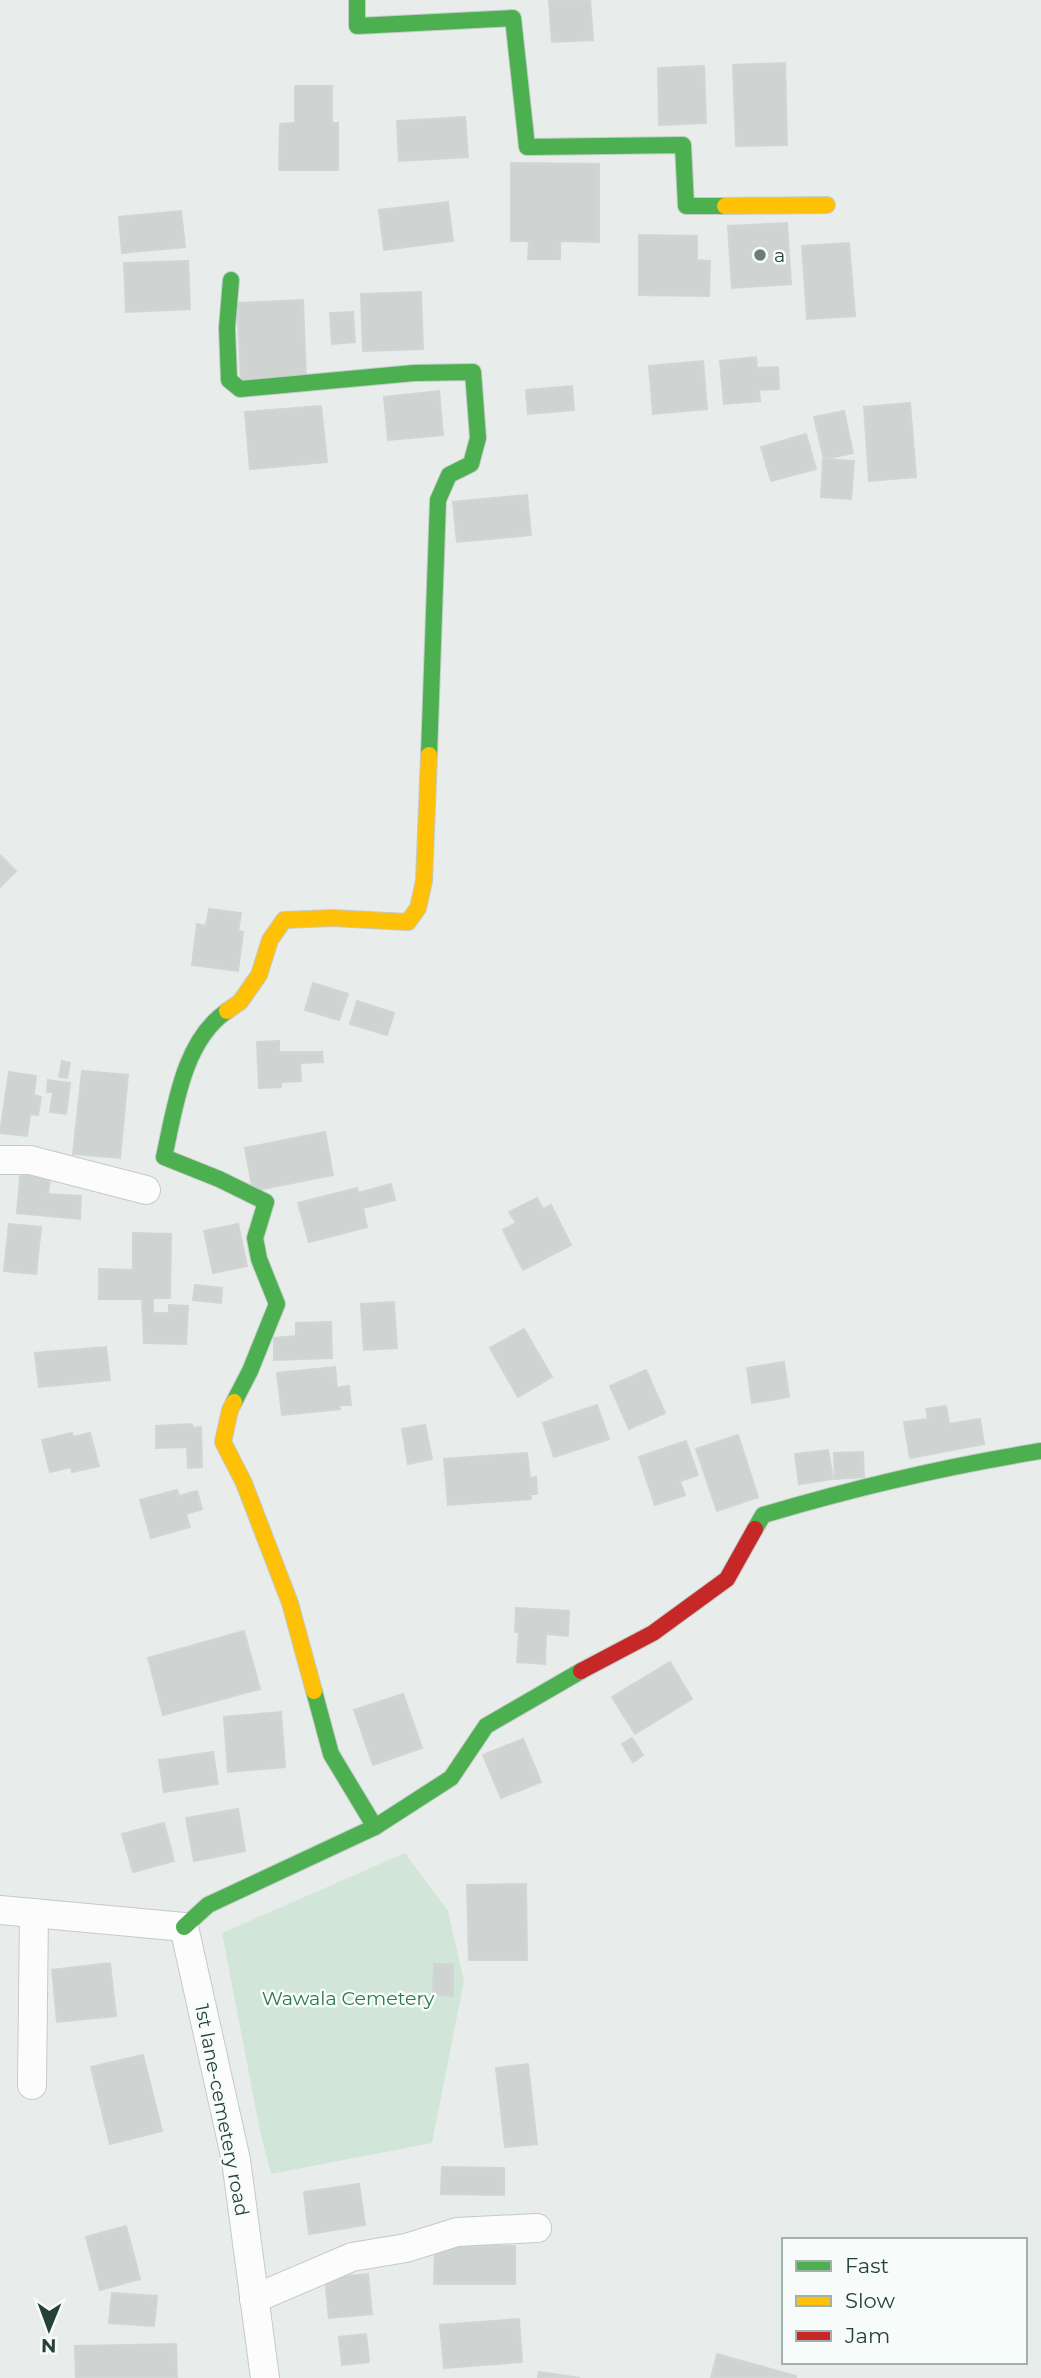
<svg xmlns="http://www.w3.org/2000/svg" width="1041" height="2378" viewBox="0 0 1041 2378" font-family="Montserrat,sans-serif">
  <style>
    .green { fill: #d1e6d8 }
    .building { fill: #cfd4d2; stroke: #d1d6d4; stroke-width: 2 }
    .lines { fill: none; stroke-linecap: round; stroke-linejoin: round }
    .street-casing { stroke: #c5cac8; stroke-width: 30 }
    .fast-casing { stroke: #c3cbc8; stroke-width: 18 }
    .slow-casing { stroke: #c3cbc8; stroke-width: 18 }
    .jam-casing { stroke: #c3cbc8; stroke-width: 18 }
    .street { stroke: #fcfcfc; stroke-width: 28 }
    .fast { stroke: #4caf50; stroke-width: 16 }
    .slow { stroke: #ffc107; stroke-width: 16 }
    .jam { stroke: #c62828; stroke-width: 16 }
    .poi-dot { fill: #697e78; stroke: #f7fbf9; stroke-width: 2.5 }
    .labels { text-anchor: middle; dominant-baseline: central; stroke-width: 5; stroke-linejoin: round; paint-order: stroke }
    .poi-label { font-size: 19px; fill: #24423a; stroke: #f7fbf9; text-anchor: start }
    .park-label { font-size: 19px; fill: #2d7a4b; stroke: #f7fbf9 }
    .street-label { font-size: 19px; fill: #24423a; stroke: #f7fbf9 }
  </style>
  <rect width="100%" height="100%" fill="#e8edeb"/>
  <path class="green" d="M405,1853l43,58 16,70 -32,162 -161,31 -10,-38 -39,-203z"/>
  <g class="building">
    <path d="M549,0h41l3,40 -41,2z"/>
    <path d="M785,63l2,82 -51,1 -3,-81z"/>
    <path d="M704,66l2,57 -47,2 -1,-57z"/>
    <path d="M295,86h37v37h6v47h-59l1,-46 15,-1z"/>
    <path d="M465,117l3,40 -69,4 -2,-40z"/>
    <path d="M511,163l88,1v78l-39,-1v18h-32l1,-18h-18z"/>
    <path d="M448,202l5,39 -69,9 -5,-40z"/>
    <path d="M181,211l4,36 -63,6 -3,-36z"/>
    <path d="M787,223l4,61 -59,4 -4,-62z"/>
    <path d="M639,235l58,1v24l13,1 -1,35 -70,-1z"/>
    <path d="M849,243l6,73 -48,3 -5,-73z"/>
    <path d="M188,261l2,48 -64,3 -2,-49z"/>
    <path d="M421,292l2,57 -60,2 -2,-57z"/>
    <path d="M303,300l3,78 -65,2 -4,-77z"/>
    <path d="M353,312l2,30 -23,2 -2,-31z"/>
    <path d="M756,357l1,11 21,-1 1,22 -20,1 1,11 -36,3 -4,-43z"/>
    <path d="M703,361l4,48 -54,5 -4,-48z"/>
    <path d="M572,386l2,24 -46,4 -2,-24z"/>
    <path d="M439,391l4,44 -55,5 -4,-43z"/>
    <path d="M910,403l6,74 -47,4 -5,-74z"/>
    <path d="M321,406l6,56 -77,7 -5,-57z"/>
    <path d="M844,411l9,42 -29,6 -10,-42z"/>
    <path d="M806,434l10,35 -45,12 -10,-34z"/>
    <path d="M823,459l31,2 -3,38 -30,-2z"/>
    <path d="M527,495l4,40 -74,7 -4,-40z"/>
    <path d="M0,855l16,16 -16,16z"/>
    <path d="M209,909l32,4 -3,18 5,1 -5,39 -46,-6 5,-41 9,2z"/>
    <path d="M313,983l35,11 -9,26 -34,-10z"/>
    <path d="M357,1001l37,12 -7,22 -37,-11z"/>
    <path d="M279,1041v11h43l1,10 -23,1 1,18 -20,1v5l-22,1 -2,-46z"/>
    <path d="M62,1061l8,2 -3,15 -8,-1z"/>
    <path d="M82,1071l46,4 -8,83 -47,-4z"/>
    <path d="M9,1072l27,4 -2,19 7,2 -3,18 -8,-1 -3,22 -27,-3z"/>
    <path d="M48,1080l22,3 -4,31 -16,-2 3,-20h-6z"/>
    <path d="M325,1132l8,43 -80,16 -8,-43z"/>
    <path d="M21,1166l30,3 -3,25 33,2 -1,23 -63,-6z"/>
    <path d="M391,1184l4,16 -32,8 4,19 -58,15 -11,-39 59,-15 1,5z"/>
    <path d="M537,1198l6,11 8,-4 20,40 -48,25 -20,-40 13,-7 -7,-11z"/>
    <path d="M9,1224l32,3 -5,47 -32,-3z"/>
    <path d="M238,1224l9,42 -34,7 -9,-42z"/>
    <path d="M133,1233l38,1 -1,64h-17v15h16v-8l19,1 -2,38 -42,-1 -2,-44h-43v-30l34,1z"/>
    <path d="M195,1285l27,3 -1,15 -28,-3z"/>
    <path d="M394,1302l3,46 -33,2 -3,-46z"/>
    <path d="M331,1322l1,36 -58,2v-22l22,-2v-13z"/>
    <path d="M524,1329l28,48 -34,20 -28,-49z"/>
    <path d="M106,1347l4,33 -71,7 -4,-34z"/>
    <path d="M784,1362l5,35 -37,6 -5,-35z"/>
    <path d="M335,1367l2,21 12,-2 2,19h-12l1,4 -58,6 -5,-42z"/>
    <path d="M646,1370l19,43 -36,16 -19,-43z"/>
    <path d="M597,1405l12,34 -55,18 -11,-34z"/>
    <path d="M946,1406l3,18 31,-5 4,25 -74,14 -6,-36 24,-3 -2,-10z"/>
    <path d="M192,1424l1,4 8,-1 1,40 -14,1 -1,-21 -31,1v-22z"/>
    <path d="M425,1425l7,34 -24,5 -6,-35z"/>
    <path d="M72,1433l1,4 17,-4 9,33 -27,6 -1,-5 -21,5 -8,-32z"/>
    <path d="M738,1435l20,62 -41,14 -21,-62z"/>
    <path d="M686,1441l12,34 -18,6 5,14 -30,10 -16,-48z"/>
    <path d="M828,1450l5,29 -34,5 -4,-30z"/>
    <path d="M863,1452l1,25 -29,2 -1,-26z"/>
    <path d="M527,1453l3,25 6,-1 1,17h-7l1,5 -83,6 -4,-46z"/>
    <path d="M177,1490l2,6 18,-5 5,18 -16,5 4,13 -39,11 -11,-38z"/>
    <path d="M516,1608l53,3 -1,25 -22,-2 -1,30 -28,-2 2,-30h-4z"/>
    <path d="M244,1631l16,58 -97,26 -15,-57z"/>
    <path d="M670,1662l22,37 -57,35 -23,-37z"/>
    <path d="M403,1694l19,54 -49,17 -19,-55z"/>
    <path d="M281,1712l4,55 -57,5 -4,-55z"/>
    <path d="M632,1738l11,17 -10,7 -11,-18z"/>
    <path d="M523,1739l18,43 -40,16 -18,-43z"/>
    <path d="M213,1752l5,32 -54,8 -5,-32z"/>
    <path d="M238,1809l7,42 -51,10 -8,-43z"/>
    <path d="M164,1823l10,38 -41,11 -11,-38z"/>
    <path d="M526,1884l1,76h-58l-2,-75z"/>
    <path d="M110,1963l6,53 -59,6 -5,-52z"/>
    <path d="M434,1964h19v32l-20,-1z"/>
    <path d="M143,2055l19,76 -52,13 -19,-77z"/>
    <path d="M528,2064l9,80 -32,3 -9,-79z"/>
    <path d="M442,2167l62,1v27l-63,-1z"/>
    <path d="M359,2184l6,41 -56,9 -5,-42z"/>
    <path d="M126,2226l14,53 -40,11 -14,-53z"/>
    <path d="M435,2246h80v38h-81z"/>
    <path d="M368,2274l4,40 -43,4 -4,-40z"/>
    <path d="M112,2293l45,3 -3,30 -45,-3z"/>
    <path d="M519,2319l3,43 -78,6 -4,-43z"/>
    <path d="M366,2334l3,28 -27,3 -3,-28z"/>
    <path d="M176,2344l1,34h-101l-1,-32z"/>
    <path d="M717,2354l79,22v2h-85z"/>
    <path d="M539,2372l41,6h-42z"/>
  </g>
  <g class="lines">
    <g class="street-casing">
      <g id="street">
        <path d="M0,1160h30l116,30"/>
        <path d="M0,1910l184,17 52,233 29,218"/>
        <path d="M32,2085l2,-172"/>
        <path d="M254,2299l98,-42 54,-9 51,-16 80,-4"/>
      </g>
    </g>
    <g class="fast-casing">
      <g id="fast">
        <path d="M357,0v26l156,-8 14,129 156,-2 3,61h39"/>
        <path d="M231,280l-4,48 2,52 11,9 174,-16 59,-1 5,66 -7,26 -22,11 -11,25 -9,255"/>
        <path d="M227,1011c-44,30 -52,97 -63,146l55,22 47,23 -11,36 4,21 18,45 -27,67 -16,31"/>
        <path d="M755,1529l8,-14c91,-27 184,-49 278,-64"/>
        <path d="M314,1691l17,63 44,73"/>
        <path d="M184,1927l24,-22 167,-78 76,-49 35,-52 95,-55"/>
      </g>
    </g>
    <g class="slow-casing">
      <g id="slow">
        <path d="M725,206l102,-1"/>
        <path d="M227,1011l13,-9 19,-27 11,-35 14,-20 48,-2 76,4 10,-14 6,-27 5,-126"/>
        <path d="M234,1402l-4,8 -7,32 21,41 46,120 24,88"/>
      </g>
    </g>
    <g class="jam-casing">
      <path id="jam" d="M581,1671l72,-38 74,-54 28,-50"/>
    </g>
    <use href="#street" class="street"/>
    <use href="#fast" class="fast"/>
    <use href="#slow" class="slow"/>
    <use href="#jam" class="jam"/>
  </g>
  <circle class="poi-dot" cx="760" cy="255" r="7"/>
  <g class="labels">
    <g class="poi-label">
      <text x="774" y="255">a</text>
    </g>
    <g class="park-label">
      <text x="348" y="1998">Wawala Cemetery</text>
    </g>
    <g class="street-label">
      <text transform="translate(222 2110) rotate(79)">1st lane-cemetery road</text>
    </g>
  </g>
  <rect x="782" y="2238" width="245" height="126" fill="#f7fbf9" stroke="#a3b1ad" stroke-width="2"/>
  <rect x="796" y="2261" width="35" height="10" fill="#4caf50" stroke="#a3b1ad" stroke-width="2"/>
  <text x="845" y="2273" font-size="21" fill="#24423a">Fast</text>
  <rect x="796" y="2296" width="35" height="10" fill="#ffc107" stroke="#a3b1ad" stroke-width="2"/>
  <text x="845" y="2308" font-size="21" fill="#24423a">Slow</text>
  <rect x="796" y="2331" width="35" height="10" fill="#c62828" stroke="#a3b1ad" stroke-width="2"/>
  <text x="845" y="2343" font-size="21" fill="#24423a">Jam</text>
  <g transform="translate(49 2329) rotate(181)" stroke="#f7fbf9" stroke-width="5" paint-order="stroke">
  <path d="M0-5L12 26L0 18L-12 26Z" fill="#24423a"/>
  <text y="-10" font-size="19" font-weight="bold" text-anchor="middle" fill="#24423a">N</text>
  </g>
</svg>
